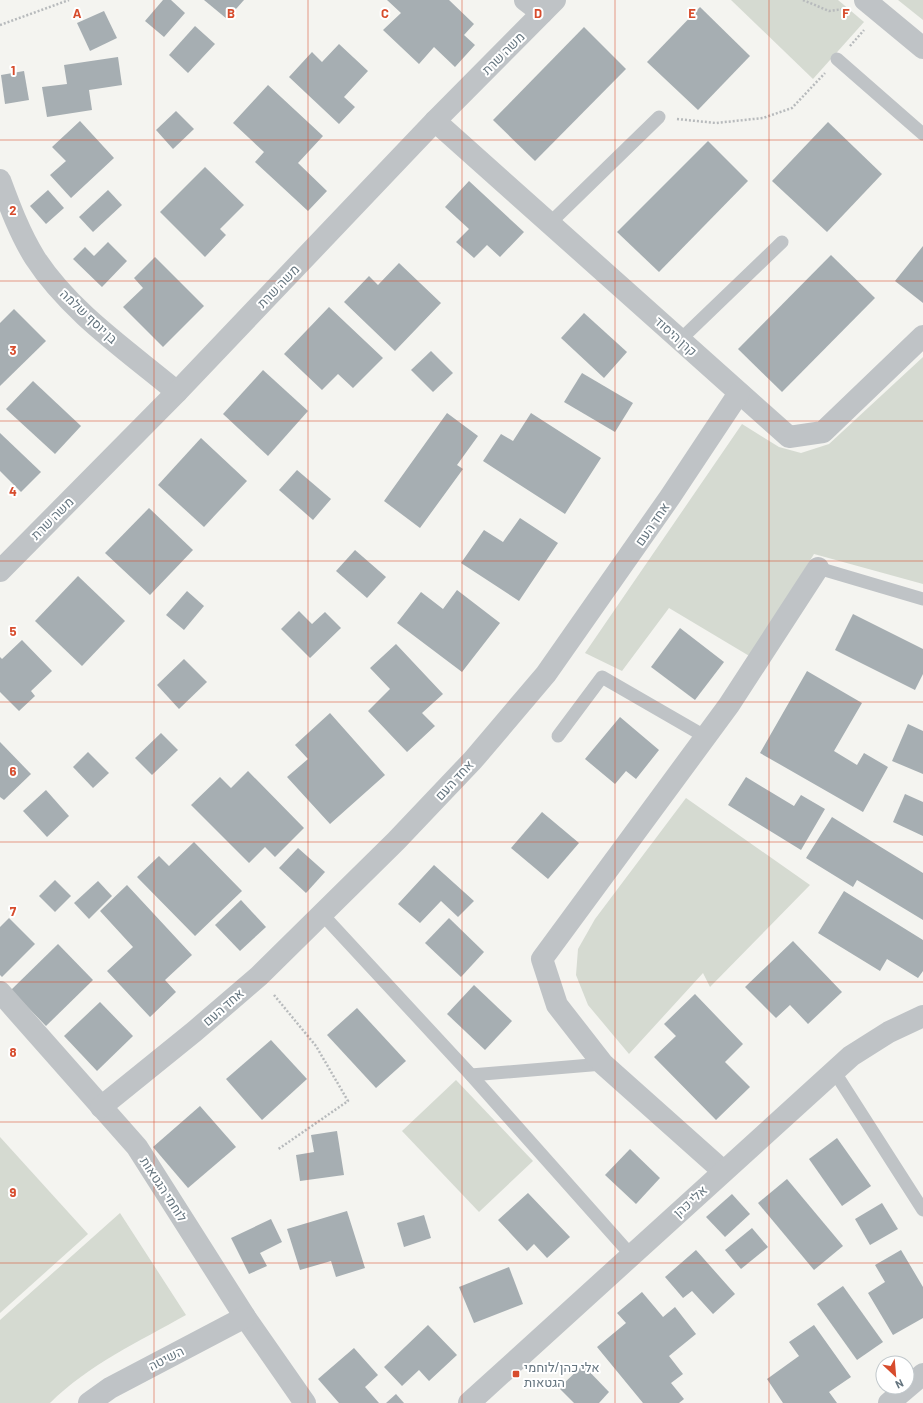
<svg xmlns="http://www.w3.org/2000/svg" width="923" height="1403" viewBox="0 0 923 1403" font-family="Barlow,Heebo,sans-serif">
  <style>
    .green { fill: #d5dad1 }
    .building { fill: #a6aeb2 }
    .lines { fill: none; stroke-linecap: round; stroke-linejoin: round }
    .path { stroke: #b7babc; stroke-width: 2.5; stroke-dasharray: 2 2; stroke-linecap: butt }
    .service { stroke: #bfc3c6; stroke-width: 13 }
    .minor { stroke: #bfc3c6; stroke-width: 22 }
    .grid { fill: none; stroke: #d74c2d; stroke-width: 1; stroke-opacity: 0.55 }
    .poi-dot { fill: #d74c2d; stroke: #fff; stroke-width: 1.5 }
    .labels { text-anchor: middle; dominant-baseline: central; stroke-width: 4; stroke-linejoin: round; paint-order: stroke }
    .street-label { font-size: 13px; fill: #65757f; stroke: #fff }
    .poi-label { font-size: 13px; fill: #65757f; stroke: #fff; text-anchor: start }
    .grid-label { font-size: 13px; text-anchor: middle; font-weight: bold; fill: #d74c2d; stroke: #fff; stroke-width: 4; stroke-linejoin: round; paint-order: stroke }
  </style>
  <rect width="100%" height="100%" fill="#f4f4f0"/>
  <g class="green">
    <path d="M731,0h107l26,22 -51,57z"/>
    <path d="M898,0h25v20z"/>
    <path d="M923,357v227l-109,-30 -63,103 -82,-49 -47,63 -37,-18 157,-229 37,23 22,6 28,-9z"/>
    <path d="M686,798l124,87 -100,102 -7,-14 -74,81 -41,-49 -12,-30 2,-26 17,-30z"/>
    <path d="M456,1080l77,81 -54,51 -77,-81z"/>
    <path d="M0,1137l88,97 -88,79z"/>
    <path d="M120,1213l66,102c-46,26 -98,50 -136,88h-50v-83z"/>
  </g>
  <g class="building">
    <path d="M163,0h8l14,13 -21,24 -19,-16z"/>
    <path d="M204,0h40l-17,19z"/>
    <path d="M387,0h62l25,24 -10,11 11,10 -20,22 -21,-20 -15,17 -36,-34 18,-17z"/>
    <path d="M700,7l50,49 -52,54 -51,-48z"/>
    <path d="M104,11l13,27 -27,13 -13,-28z"/>
    <path d="M195,26l20,18 -27,29 -19,-18z"/>
    <path d="M584,27l42,42 -91,92 -42,-41z"/>
    <path d="M339,44l29,27 -24,26 11,10 -16,17 -50,-47 23,-25 10,10z"/>
    <path d="M118,57l4,28 -33,5 3,20 -45,7 -5,-30 25,-3 -3,-19z"/>
    <path d="M24,71l5,29 -24,4 -4,-29z"/>
    <path d="M268,85l55,51 -25,27 29,28 -19,20 -53,-49 9,-10 -31,-29z"/>
    <path d="M176,111l18,18 -21,20 -17,-19z"/>
    <path d="M80,121l34,37 -43,40 -21,-23 16,-14 -14,-14z"/>
    <path d="M828,122l54,52 -55,58 -55,-51z"/>
    <path d="M708,141l40,40 -89,91 -42,-40z"/>
    <path d="M205,167l39,38 -24,24 6,6 -21,22 -45,-45z"/>
    <path d="M469,181l55,51 -24,25 -13,-12 -13,13 -18,-16 13,-13 -24,-22z"/>
    <path d="M48,190l16,18 -18,16 -16,-18z"/>
    <path d="M108,190l14,15 -29,27 -14,-15z"/>
    <path d="M108,242l19,19 -25,26 -29,-28 12,-12 9,9z"/>
    <path d="M923,246v57l-28,-22z"/>
    <path d="M831,255l44,43 -93,94 -44,-43z"/>
    <path d="M155,257l49,49 -41,41 -40,-40 20,-19 -9,-10z"/>
    <path d="M399,263l42,40 -46,48 -51,-49 25,-26 9,9z"/>
    <path d="M329,307l54,51 -30,30 -15,-14 -16,16 -38,-36z"/>
    <path d="M14,309l32,32 -46,45v-63z"/>
    <path d="M584,313l43,39 -23,26 -43,-40z"/>
    <path d="M431,351l22,22 -20,19 -22,-22z"/>
    <path d="M263,370l45,41 -40,45 -45,-42z"/>
    <path d="M582,373l51,30 -18,29 -51,-30z"/>
    <path d="M33,381l48,45 -26,28 -49,-45z"/>
    <path d="M447,413l31,23 -21,29 6,4 -43,59 -36,-27z"/>
    <path d="M531,413l70,45 -36,56 -82,-53 18,-27 12,7z"/>
    <path d="M0,433l41,39 -20,20 -21,-21z"/>
    <path d="M201,438l46,43 -43,46 -46,-42z"/>
    <path d="M297,470l34,29 -18,21 -34,-30z"/>
    <path d="M149,508l44,42 -43,45 -45,-42z"/>
    <path d="M520,518l38,25 -39,58 -58,-38 23,-33 19,12z"/>
    <path d="M355,550l31,27 -19,21 -31,-27z"/>
    <path d="M78,576l47,45 -43,45 -47,-45z"/>
    <path d="M457,590l43,33 -38,49 -65,-49 24,-31 22,17z"/>
    <path d="M187,591l17,15 -20,24 -18,-15z"/>
    <path d="M299,611l13,13 13,-12 16,16 -31,30 -29,-29z"/>
    <path d="M853,614l70,35v25l-8,16 -80,-40z"/>
    <path d="M680,628l44,34 -29,38 -44,-33z"/>
    <path d="M22,640l30,31 -21,20 4,5 -16,15 -19,-19v-35l2,2z"/>
    <path d="M396,644l47,50 -21,19 13,13 -28,26 -39,-41 22,-22 -20,-21z"/>
    <path d="M184,659l23,23 -28,27 -22,-24z"/>
    <path d="M807,671l55,32 -28,48 23,14 7,-12 24,14 -25,45 -103,-59z"/>
    <path d="M330,713l55,62 -55,49 -43,-47 21,-18 -13,-14z"/>
    <path d="M620,717l39,33 -23,29 -10,-8 -11,13 -30,-25z"/>
    <path d="M908,724l15,7v43l-31,-13z"/>
    <path d="M161,733l17,17 -26,25 -17,-17z"/>
    <path d="M0,742l31,32 -27,26 -4,-3z"/>
    <path d="M88,752l21,21 -16,15 -20,-21z"/>
    <path d="M248,771l56,57 -29,29 -10,-10 -16,16 -58,-58 29,-28 11,11z"/>
    <path d="M746,777l48,29 7,-11 24,14 -24,41 -73,-45z"/>
    <path d="M46,790l23,26 -22,21 -24,-26z"/>
    <path d="M905,794l18,8v34l-30,-14z"/>
    <path d="M542,812l37,31 -31,36 -37,-31z"/>
    <path d="M832,817l91,56v47l-66,-40 -4,7 -47,-29z"/>
    <path d="M194,842l48,49 -47,45 -58,-59 22,-21 10,10z"/>
    <path d="M298,848l27,24 -19,21 -27,-25z"/>
    <path d="M434,865l40,36 -16,16 -17,-16 -21,22 -22,-19z"/>
    <path d="M55,880l16,16 -16,16 -16,-16z"/>
    <path d="M98,881l14,15 -23,23 -15,-16z"/>
    <path d="M127,885l65,70 -27,25 11,12 -26,25 -43,-46 26,-24 -33,-36z"/>
    <path d="M844,891l79,49v31l-5,7 -31,-19 -7,12 -62,-38z"/>
    <path d="M241,900l25,27 -26,24 -25,-26z"/>
    <path d="M9,918l26,26 -33,33 -2,-2v-48z"/>
    <path d="M449,918l35,34 -23,25 -36,-34z"/>
    <path d="M793,941l49,51 -34,32 -18,-19 -14,13 -31,-31z"/>
    <path d="M58,944l35,36 -47,46 -35,-36z"/>
    <path d="M474,985l38,36 -27,29 -38,-36z"/>
    <path d="M695,994l48,50 -18,18 25,25 -34,33 -62,-63 22,-21 -12,-12z"/>
    <path d="M100,1002l33,34 -36,35 -33,-35z"/>
    <path d="M357,1008l49,53 -30,27 -49,-53z"/>
    <path d="M271,1040l36,39 -45,41 -36,-41z"/>
    <path d="M200,1106l36,41 -48,41 -35,-41z"/>
    <path d="M337,1131l7,44 -44,6 -4,-26 18,-3 -3,-17z"/>
    <path d="M837,1138l34,48 -29,20 -33,-47z"/>
    <path d="M630,1149l30,29 -24,26 -31,-29z"/>
    <path d="M787,1179l56,67 -29,24 -56,-67z"/>
    <path d="M528,1193l42,44 -23,21 -13,-14 -7,7 -29,-31z"/>
    <path d="M732,1194l18,20 -25,23 -19,-20z"/>
    <path d="M882,1203l16,26 -28,16 -15,-26z"/>
    <path d="M347,1211l18,57 -29,9 -5,-16 -31,9 -13,-41z"/>
    <path d="M424,1215l7,23 -27,9 -7,-24z"/>
    <path d="M271,1219l11,23 -22,11 7,13 -18,8 -18,-36z"/>
    <path d="M752,1228l16,19 -27,22 -16,-19z"/>
    <path d="M696,1250l39,44 -22,20 -21,-23 -9,7 -18,-21z"/>
    <path d="M901,1250l22,37v31l-30,17 -25,-42 17,-11 -10,-17z"/>
    <path d="M509,1267l14,37 -49,19 -15,-36z"/>
    <path d="M843,1286l40,56 -26,18 -40,-56z"/>
    <path d="M642,1292l21,25 12,-10 21,27 -27,22 14,18 -12,9 13,16 -5,4h-36l-46,-56 29,-24 -9,-10z"/>
    <path d="M428,1325l29,30 -28,26 -10,-11 -17,16 -18,-19z"/>
    <path d="M814,1325l37,52 -22,15 8,11h-54l-16,-24 32,-23 -10,-14z"/>
    <path d="M354,1348l24,27 -13,12 14,16h-40l-21,-24z"/>
    <path d="M583,1365l26,27 -10,11h-25l-15,-15z"/>
    <path d="M396,1394l8,9h-18z"/>
  </g>
  <g class="lines">
    <g class="path">
      <path d="M803,0l26,11 14,-2"/>
      <path d="M0,25l69,-25"/>
      <path d="M850,46l14,-16"/>
      <path d="M677,119l39,4 47,-5 29,-10 33,-35"/>
      <path d="M274,995l42,51 32,55 -71,49"/>
    </g>
    <g class="service">
      <path d="M837,59l86,75"/>
      <path d="M550,223l109,-106"/>
      <path d="M680,340l102,-98"/>
      <path d="M818,568l105,31"/>
      <path d="M558,736l44,-59 104,60"/>
      <path d="M322,914l149,161 160,180"/>
      <path d="M834,1071l89,139"/>
      <path d="M471,1075l132,-11"/>
    </g>
    <g class="minor">
      <path d="M525,0l17,13"/>
      <path d="M865,0l58,48"/>
      <path d="M435,121l354,316 34,-5 100,-96"/>
      <path d="M0,180c10,27 20,54 35,78 35,54 93,93 142,134"/>
      <path d="M0,571l177,-179 258,-271 120,-121"/>
      <path d="M0,992l137,155 108,170 60,86"/>
      <path d="M101,1107l94,-76 64,-55 137,-135 77,-81 73,-86 124,-177 69,-104"/>
      <path d="M723,1171l-120,-107 -46,-59 -15,-46 187,-254 89,-137"/>
      <path d="M89,1403l21,-15 135,-71"/>
      <path d="M469,1403l382,-347 38,-24 34,-16"/>
      <path d="M889,1403l34,-29"/>
    </g>
  </g>
  <path class="grid" d="M154,0v1403M308,0v1403M462,0v1403M615,0v1403M769,0v1403M0,140h923M0,281h923M0,421h923M0,561h923M0,702h923M0,842h923M0,982h923M0,1122h923M0,1263h923"/>
  <rect class="poi-dot" x="512" y="1370" width="8" height="8" rx="2"/>
  <g class="labels">
    <g class="street-label">
      <text transform="translate(503 53) rotate(-45)">משה שרת</text>
      <text transform="translate(278 286) rotate(-46)">משה שרת</text>
      <text transform="translate(89 316) rotate(43)">בן יוסף שלמה</text>
      <text transform="translate(676 336) rotate(42)">קרן היסוד</text>
      <text transform="translate(52 518) rotate(-45)">משה שרת</text>
      <text transform="translate(652 524) rotate(-55)">אחד העם</text>
      <text transform="translate(454 780) rotate(-47)">אחד העם</text>
      <text transform="translate(223 1007) rotate(-41)">אחד העם</text>
      <text transform="translate(164 1189) rotate(57)">לוחמי הגטאות</text>
      <text transform="translate(690 1201) rotate(-42)">אלי כהן</text>
      <text transform="translate(166 1358) rotate(-27)">השיטה</text>
    </g>
    <g class="poi-label">
      <text x="524" y="1367">אלי כהן/לוחמי<tspan x="524" dy="15">הגטאות</tspan></text>
    </g>
  </g>
  <g class="grid-label">
    <text x="77" y="18">A</text>
    <text x="231" y="18">B</text>
    <text x="385" y="18">C</text>
    <text x="538" y="18">D</text>
    <text x="692" y="18">E</text>
    <text x="846" y="18">F</text>
    <text x="13" y="75">1</text>
    <text x="13" y="215">2</text>
    <text x="13" y="355">3</text>
    <text x="13" y="496">4</text>
    <text x="13" y="636">5</text>
    <text x="13" y="776">6</text>
    <text x="13" y="916">7</text>
    <text x="13" y="1057">8</text>
    <text x="13" y="1197">9</text>
  </g>
  <g transform="translate(895 1375) rotate(154)"><circle r="19" fill="#ffffff" stroke="#c1c8cc"/>
  <path d="M0-3L7 15L0 10L-7 15Z" fill="#d74c2d"/>
  <text y="-6" font-size="11" font-weight="bold" text-anchor="middle" fill="#65757f">N</text>
  </g>
</svg>
